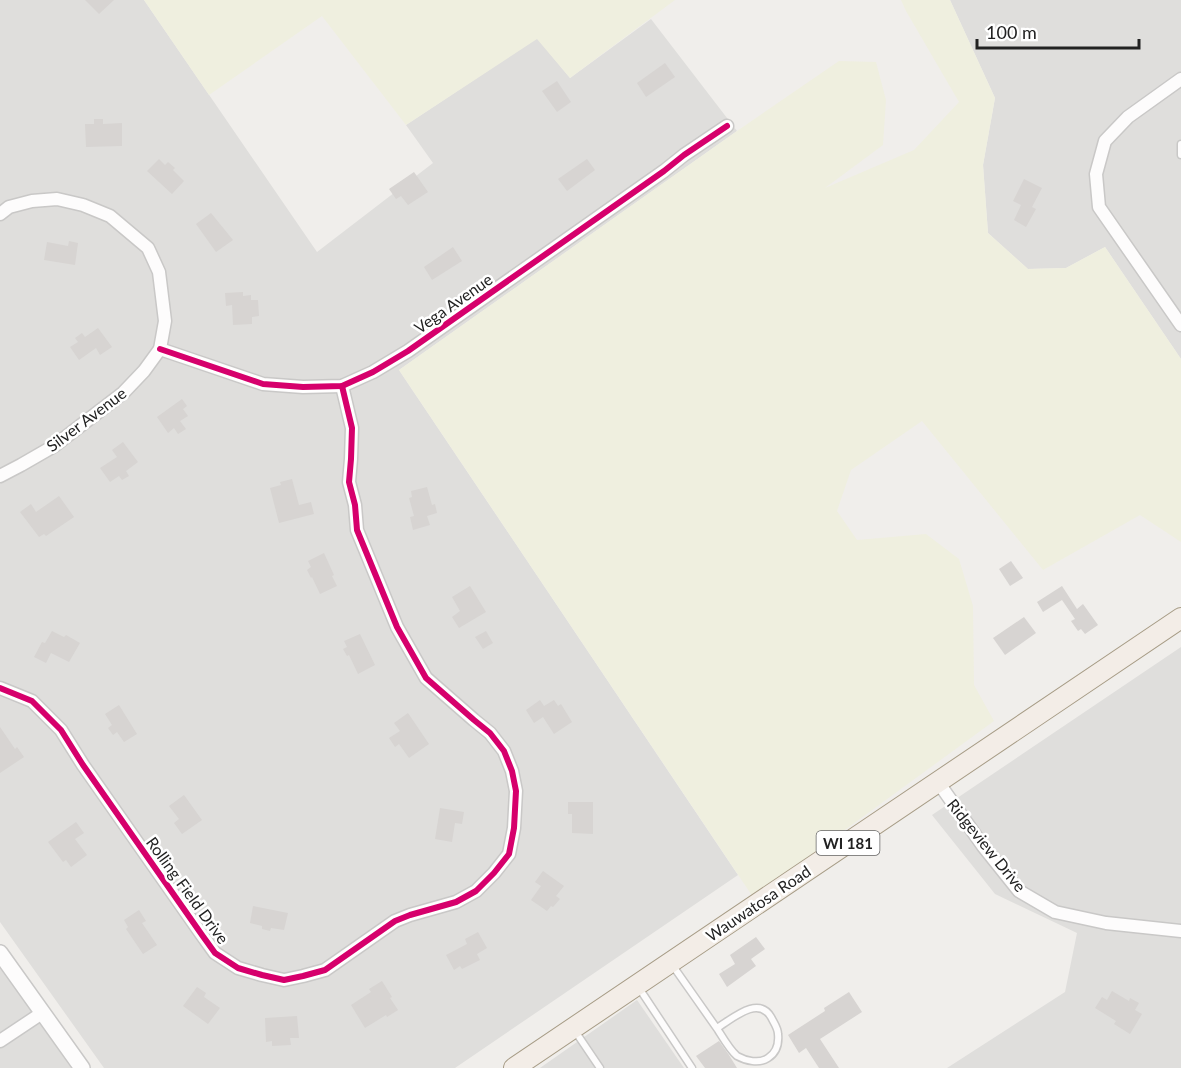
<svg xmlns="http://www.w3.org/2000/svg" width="1181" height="1068" viewBox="0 0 1181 1068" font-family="Lato,sans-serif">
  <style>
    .residential { fill: #dfdedc }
    .farmland { fill: #efefdf }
    .building { fill: #d7d4d2 }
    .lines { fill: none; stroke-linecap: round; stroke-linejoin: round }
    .service-casing { stroke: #c9c8c7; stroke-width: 9 }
    .minor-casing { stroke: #c9c8c7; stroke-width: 15 }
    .tertiary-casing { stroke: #c9c8c7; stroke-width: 18 }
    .primary-casing { stroke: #a79c86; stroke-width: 22 }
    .service { stroke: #fdfcfc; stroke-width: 6 }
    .minor { stroke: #fdfcfc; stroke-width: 12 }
    .tertiary { stroke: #fdfcfc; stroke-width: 15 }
    .primary { stroke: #f3ede7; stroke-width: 20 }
    .cycleway-casing { stroke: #fff; stroke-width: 10 }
    .cycleway { stroke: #d6006c; stroke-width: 6 }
    .labels { text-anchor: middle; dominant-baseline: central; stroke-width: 5; stroke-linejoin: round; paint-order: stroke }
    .shield { fill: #fff; stroke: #646464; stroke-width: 1.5 }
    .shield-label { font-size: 15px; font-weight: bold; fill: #222 }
    .street-label { font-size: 16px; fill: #222; stroke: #fff }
  </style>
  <rect width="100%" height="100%" fill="#f0eeeb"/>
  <g class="residential">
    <path d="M0,0h144l173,252 116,-89 -27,-38 131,-87 33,40 81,-59 86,112 -338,239 339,505 -283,193h-351l-104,-146z"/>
    <path d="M950,0h231v359l-76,-112 -39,21 -38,1 -40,-36 -5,-68 12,-67z"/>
    <path d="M1181,647v421h-234l118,-76 12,-59 -82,-39 -63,-79z"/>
    <path d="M0,965l6,9 65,94h-71z"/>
    <path d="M637,1000l47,68h-144z"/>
  </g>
  <g class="farmland">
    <path d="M144,0h531l-105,78 -33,-39 -131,86 -84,-109 -113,79z"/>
    <path d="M901,0h49l45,98 -12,67 5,68 40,36 38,-1 39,-21 76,112v183l-41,-27 -97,55 -121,-149 -71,49 -14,41 20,29 69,-6 33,25 14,47 1,79 20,36 -241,176 -354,-527 338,-239 102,-70 37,1 10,38 -3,45 -58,43 89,-38 45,-48 -53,-91z"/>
  </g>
  <g class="building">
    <path d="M85,0h29l-15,14z"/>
    <path d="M665,63l10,14 -29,20 -9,-14z"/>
    <path d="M557,81l14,21 -14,10 -15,-21z"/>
    <path d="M94,119h9v5l19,-1v23l-36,1 -1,-23h9z"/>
    <path d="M159,159l6,6 3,-3 7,6 -2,2 11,11 -12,13 -25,-23z"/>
    <path d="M587,159l8,11 -28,21 -9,-12z"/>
    <path d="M414,172l14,20 -20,13 -7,-9 -5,3 -7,-10z"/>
    <path d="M1024,179l18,9 -10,19 4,2 -10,18 -12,-7 7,-15 -8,-4z"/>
    <path d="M211,213l22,27 -17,12 -20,-28z"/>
    <path d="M69,241l9,2 -3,22 -31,-5 3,-18 21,4z"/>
    <path d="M453,247l9,14 -30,19 -8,-13z"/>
    <path d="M243,292v4l8,-1v5h7l1,16 -7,1v7l-19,1 -1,-20 -6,1 -1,-13z"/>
    <path d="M98,328l14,19 -12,8 -4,-7 -17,12 -9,-13 8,-5 -3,-4 7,-5 3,4z"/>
    <path d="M182,399l5,7 -4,3 5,7 -8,5 6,8 -8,5 -4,-6 -6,5 -11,-16z"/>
    <path d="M123,442l15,20 -12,9 3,5 -7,4 -3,-4 -9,6 -10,-14 17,-11 -5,-7z"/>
    <path d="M292,479l7,26 12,-3 3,12 -35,9 -9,-35 11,-3 -1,-3z"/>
    <path d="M427,487l5,18 3,-1 2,9 -10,3 3,9 -17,5 -3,-13 4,-1 -5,-18 3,-1 -1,-6z"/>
    <path d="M59,496l15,21 -28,19 -2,-2 -5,3 -19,-25 11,-8 5,8z"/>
    <path d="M324,553l10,22 -2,1 5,10 -17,8 -8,-17 -1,1 -4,-8 4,-3 -3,-6z"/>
    <path d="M1011,561l12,17 -13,8 -11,-17z"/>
    <path d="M470,586l16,26 -27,16 -7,-11 8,-6 -8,-14z"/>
    <path d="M1062,586l15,23 6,-5 15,21 -13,9 -4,-5 -3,2 -7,-10 4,-2 -13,-19 -19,12 -6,-10z"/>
    <path d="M1024,617l12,16 -31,22 -12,-17z"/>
    <path d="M52,631l12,6 2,-2 14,8 -11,19 -18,-9 -5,10 -12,-6 8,-15 3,1z"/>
    <path d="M486,631l7,12 -10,6 -8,-12z"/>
    <path d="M360,634l15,31 -17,9 -9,-19 -2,1 -4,-7 4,-2 -3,-6z"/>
    <path d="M540,700l4,6 10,-6 4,6 3,-2 11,18 -18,12 -11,-17 -9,6 -8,-13z"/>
    <path d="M119,705l18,29 -13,8 -7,-10 -4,3 -5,-7 4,-3 -7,-11z"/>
    <path d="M408,713l21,31 -20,14 -10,-14 -4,3 -6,-9 11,-7 -6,-8z"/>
    <path d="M0,727l15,22 2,-2 7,10 -24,16z"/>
    <path d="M184,795l18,25 -20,14 -8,-11 5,-4 -10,-13z"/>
    <path d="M568,802h25v32l-21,-1v-19h-4z"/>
    <path d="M440,808l24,4 -2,12 -7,-1 -3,19 -17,-3z"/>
    <path d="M76,822l8,11 -9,6 12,16 -16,12 -5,-7 -3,2 -15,-20z"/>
    <path d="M543,871l21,15 -8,10 4,3 -7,8 -2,-1 -4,5 -16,-11 10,-14 -6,-4z"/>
    <path d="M253,906l35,7 -4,17 -13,-2 -1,3 -8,-2v-3l-12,-3z"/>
    <path d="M139,910l7,11 -4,2 15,22 -14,9 -17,-25 2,-2 -4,-7z"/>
    <path d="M478,932l9,16 -10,6 3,6 -18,9 -2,-3 -6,4 -8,-15 21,-11 -2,-5z"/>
    <path d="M756,937l9,12 -14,10 5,7 -29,21 -8,-13 16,-10 -5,-9z"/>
    <path d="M382,981l10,16 -2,1 8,12 -11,7 -1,-2 -21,13 -14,-23 20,-13 -2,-3z"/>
    <path d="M197,987l9,6 -2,4 16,11 -12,16 -25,-18z"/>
    <path d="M1112,991l17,10 1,-3 9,5 -4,7 7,4 -12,20 -16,-10 2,-3 -21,-13 7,-11 5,3z"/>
    <path d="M849,992l13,20 -42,27 19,29h-20l-13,-20 -7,5 -11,-18 37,-24 -1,-3z"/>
    <path d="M297,1016l2,22h-9l1,7 -19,1v-5l-6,1 -1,-24z"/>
    <path d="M719,1041l10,14 8,13h-32l-9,-12z"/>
  </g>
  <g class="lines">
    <g class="service-casing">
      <g id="service">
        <path d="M1181,144v11"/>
        <path d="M673,966c15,21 30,43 45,64 5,8 12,20 19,26 9,5 22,8 31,2 8,-5 11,-14 10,-24 0,-6 -4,-11 -7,-17 -13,-22 -39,2 -54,11"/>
        <path d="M639,988l53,80"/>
        <path d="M575,1031l25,37"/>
      </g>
    </g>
    <g class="minor-casing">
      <g id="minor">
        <path d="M1181,79l-53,38 -23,24 -9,33 3,33 82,118"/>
        <path d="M0,214l9,-7 23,-6 25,-2 26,6 27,11 38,32 11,24 6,49 -5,28 -16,22 -21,22 -69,53 -33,19 -21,11"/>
        <path d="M160,349l103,35 40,3 39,-1 31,-14 35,-21 256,-180 20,-16 43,-29"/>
        <path d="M0,688l32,13 29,29 22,35 119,170 13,18 23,15 24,7 22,5 19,-4 22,-6 70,-49 15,-6 46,-13 20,-11 18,-18 15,-19 5,-26 2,-37 -4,-20 -8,-20 -14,-18 -16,-13 -48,-42 -29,-51 -40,-97 -2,-25 -6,-23 2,-23 1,-31 -10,-42"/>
        <path d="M938,782l45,64 36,45 36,21 51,11 75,8"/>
        <path d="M0,1041l42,-28"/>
      </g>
    </g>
    <g class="tertiary-casing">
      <path id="tertiary" d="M0,953l82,115"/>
    </g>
    <g class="primary-casing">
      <path id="primary" d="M514,1068l667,-450"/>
    </g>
    <use href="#service" class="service"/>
    <use href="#minor" class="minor"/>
    <use href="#tertiary" class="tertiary"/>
    <use href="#primary" class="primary"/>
    <g class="cycleway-casing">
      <g id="cycleway">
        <path d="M160,349l103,35 40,3 39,-1 31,-14 35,-21 256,-180 20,-16 43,-29"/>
        <path d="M0,688l32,13 29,29 22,35 119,170 13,18 23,15 24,7 22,5 19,-4 22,-6 70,-49 15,-6 46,-13 20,-11 18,-18 15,-19 5,-26 2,-37 -4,-20 -8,-20 -14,-18 -16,-13 -48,-42 -29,-51 -40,-97 -2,-25 -6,-23 2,-23 1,-31 -10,-42"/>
      </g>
    </g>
    <use href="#cycleway" class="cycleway"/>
  </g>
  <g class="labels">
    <rect class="shield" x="816.5" y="831" width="63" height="24" rx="4.5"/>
    <g class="shield-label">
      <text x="848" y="843">WI 181</text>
    </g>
    <g class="street-label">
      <text transform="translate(453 303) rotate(-35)">Vega Avenue</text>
      <text transform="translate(86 419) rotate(-37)">Silver Avenue</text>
      <text transform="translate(987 845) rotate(51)">Ridgeview Drive</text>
      <text transform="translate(188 890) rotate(54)">Rolling Field Drive</text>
      <text transform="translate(758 903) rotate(-34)">Wauwatosa Road</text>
    </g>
  </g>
  <path d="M977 39v9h162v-9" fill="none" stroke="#222222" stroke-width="3"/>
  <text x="986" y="39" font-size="18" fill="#222222" stroke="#ffffff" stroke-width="4.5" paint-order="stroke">100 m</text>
</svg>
